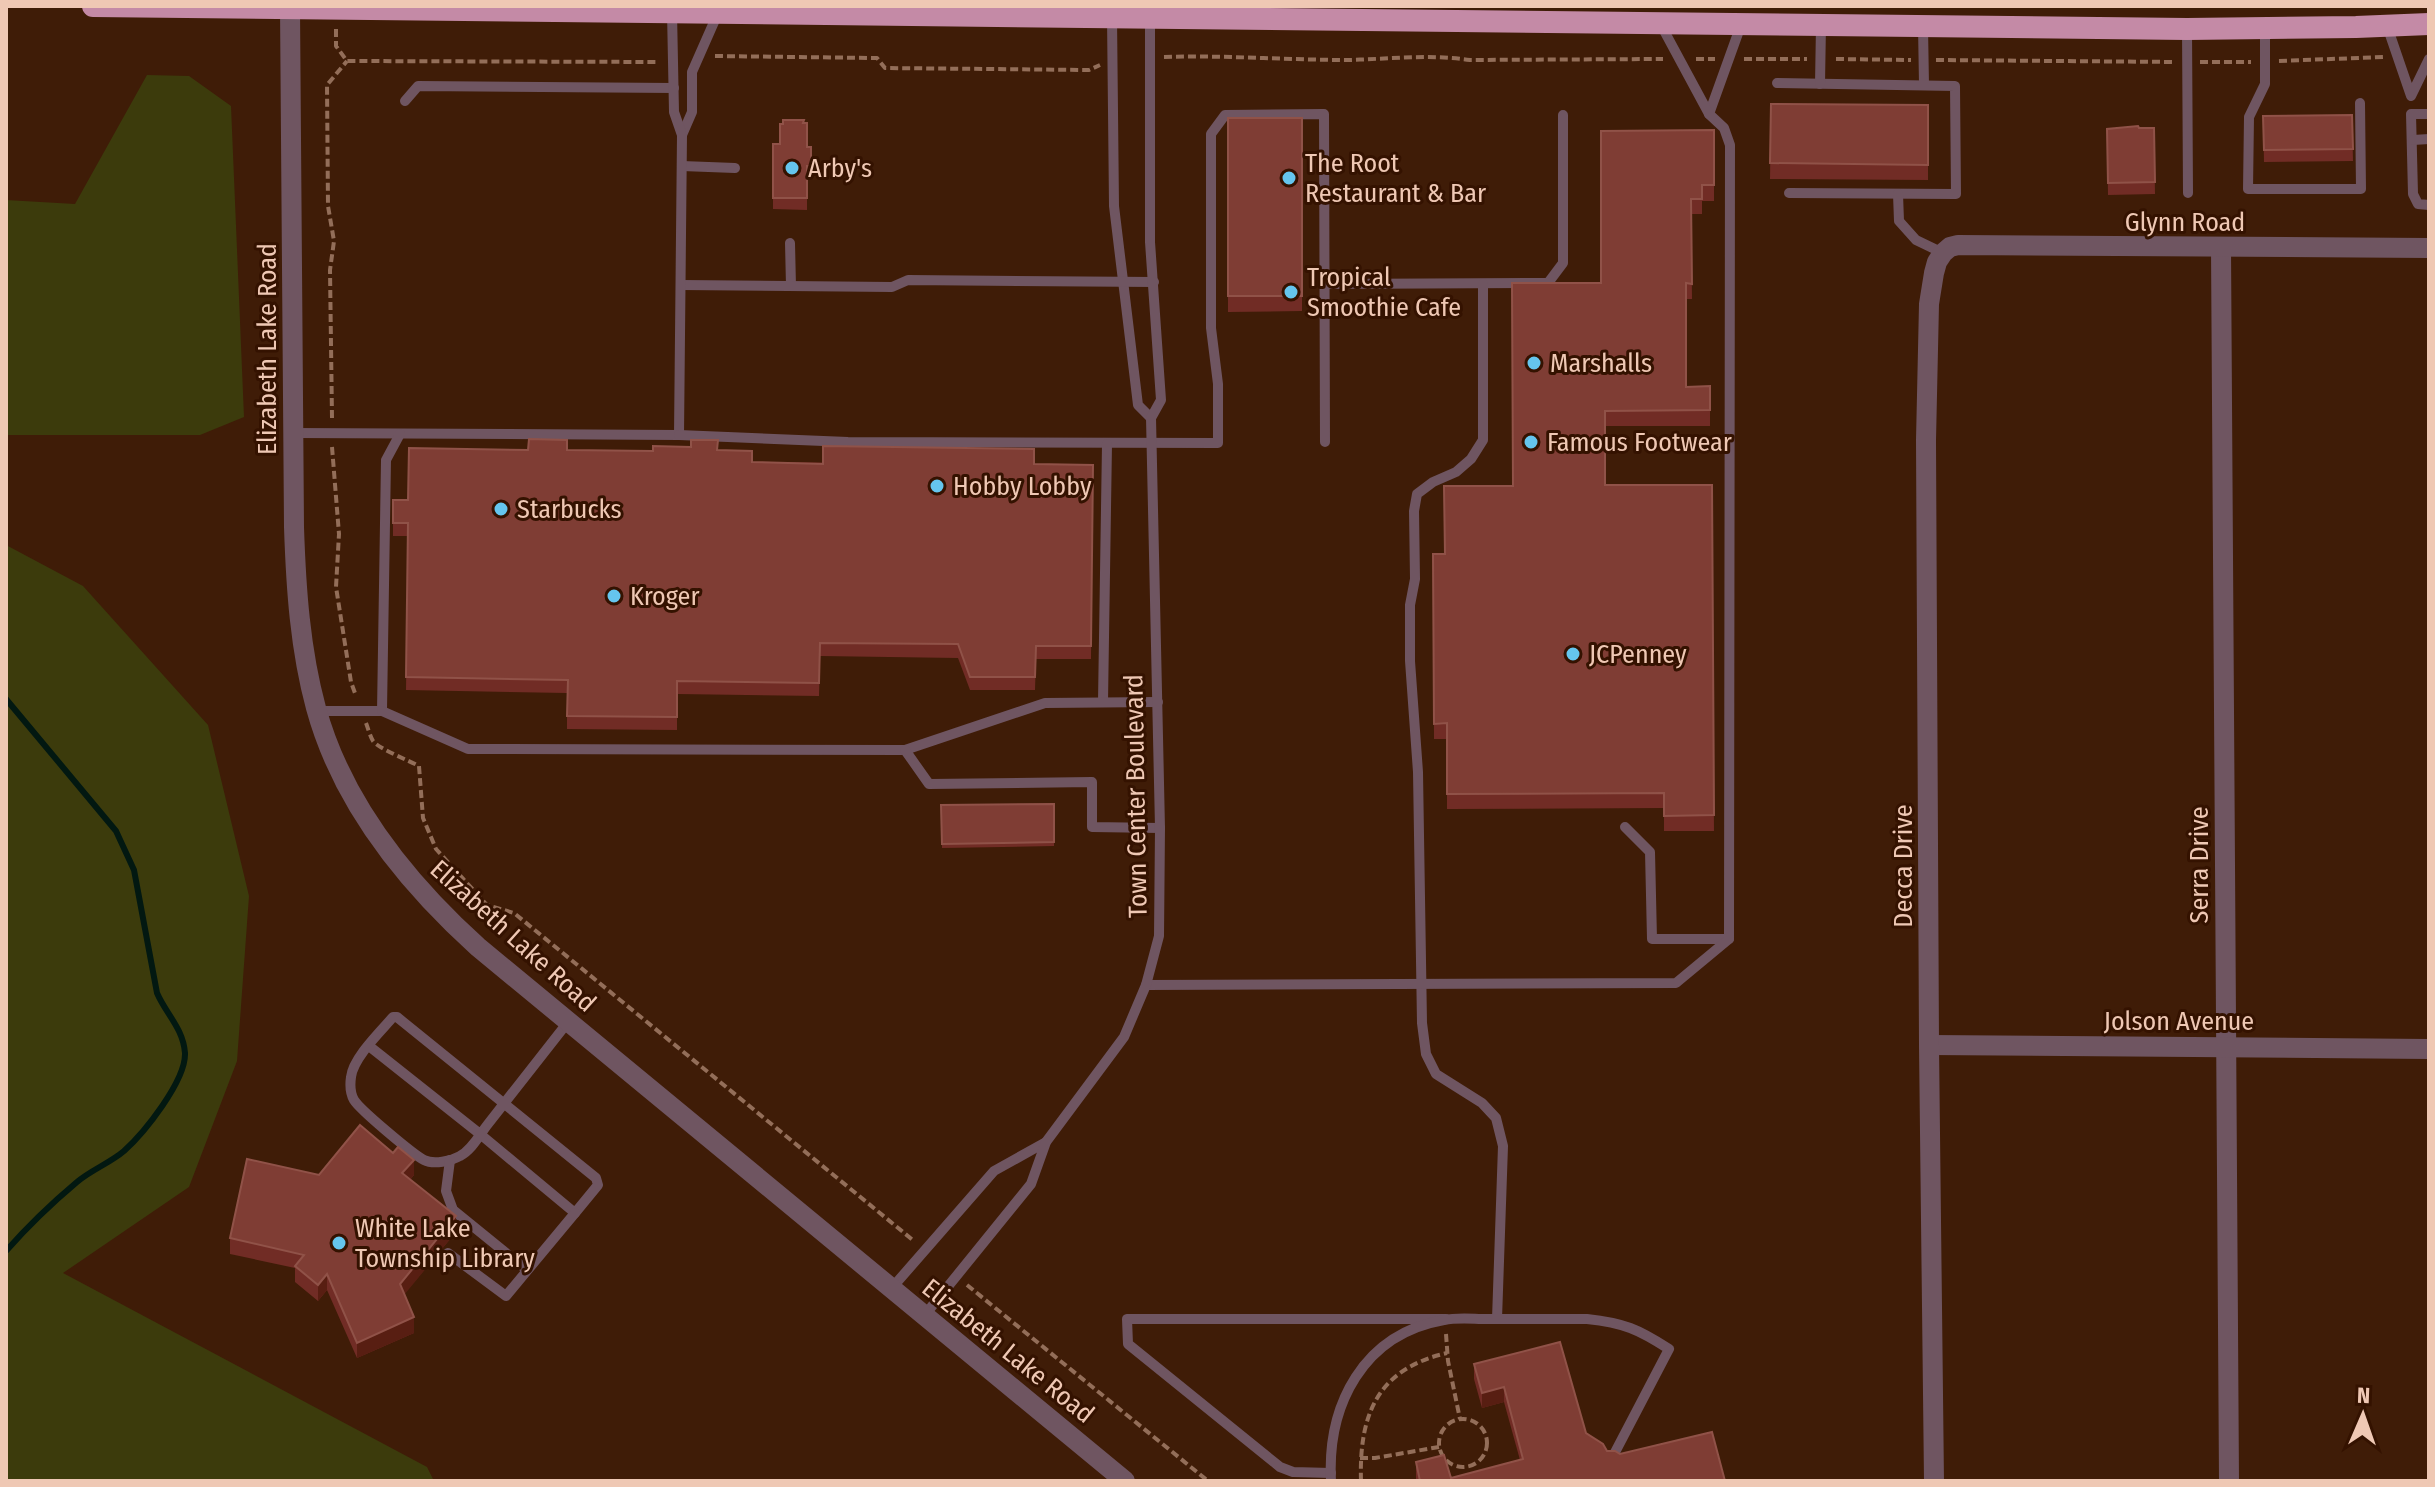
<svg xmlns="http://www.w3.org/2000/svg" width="2435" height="1487" viewBox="0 0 2435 1487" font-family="'Fira Sans Condensed',sans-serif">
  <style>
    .green { fill: #3c3b0c }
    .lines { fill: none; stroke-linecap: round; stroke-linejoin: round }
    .stream { stroke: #021811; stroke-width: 6 }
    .path { stroke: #936e59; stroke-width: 4; stroke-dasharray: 8 4; stroke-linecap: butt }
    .service { stroke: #6f5561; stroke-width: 10 }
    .minor { stroke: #6f5561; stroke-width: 20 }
    .tertiary { stroke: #6f5561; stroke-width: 20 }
    .trunk { stroke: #c48aa6; stroke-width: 22 }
    .wall { fill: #712c25 }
    .shaded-wall { fill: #581e12 }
    .building { fill: #7f3d34; stroke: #905248; stroke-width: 2 }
    .poi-dot { fill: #65c5ee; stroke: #341200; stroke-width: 3 }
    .labels { text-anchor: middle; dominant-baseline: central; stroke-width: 6; stroke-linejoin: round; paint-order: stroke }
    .poi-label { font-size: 26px; fill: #efc8b4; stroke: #341200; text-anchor: start }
    .street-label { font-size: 26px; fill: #efc8b4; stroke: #341200 }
  </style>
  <rect width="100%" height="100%" fill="#3f1c07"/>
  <g class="green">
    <path d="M147,75l42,1 42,30 13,311 -44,18h-194v-235l69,4z"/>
    <path d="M6,545l77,41 125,139 41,171 -12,165 -48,126 -126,86 364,194 7,14h-428z"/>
  </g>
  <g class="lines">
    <path class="stream" d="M6,699l110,132 18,39 23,123c9,21 26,35 28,60 1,28 -41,80 -61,98 -14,12 -33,19 -47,31 -25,21 -49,44 -71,69"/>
    <g class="path">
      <path d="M336,29v17l11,15 312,1"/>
      <path d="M715,56l162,2 8,10 204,2 11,-5"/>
      <path d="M1164,57c61,-2 123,3 184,3 41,-1 82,-6 122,0l193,-1"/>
      <path d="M1696,59h19"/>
      <path d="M1744,59h63"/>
      <path d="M1836,59l75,1"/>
      <path d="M1936,60l239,2"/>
      <path d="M2279,61l104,-4"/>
      <path d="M2200,62h51"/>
      <path d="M332,418l-2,-148 4,-29 -6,-35 -1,-121 20,-24"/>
      <path d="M332,447l7,87 -3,53 15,95 5,14"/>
      <path d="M366,723c2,5 4,13 7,18 6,8 35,19 46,25l4,52 13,31 51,56 27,8 400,328"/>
      <path d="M967,1285l241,196"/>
      <path d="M1446,1334l2,27 12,58"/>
      <circle cx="1463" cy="1443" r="24"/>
      <path d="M1360,1458h15l64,-11"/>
      <path d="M1361,1481c-2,-66 16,-112 86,-128"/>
    </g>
    <g class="service">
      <path d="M1112,17l2,189 24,199 13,13"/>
      <path d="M1923,26l1,59"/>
      <path d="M2387,26l24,70 18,-37"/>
      <path d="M2187,29l1,164"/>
      <path d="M2265,29v55l-16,33 -1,72h113l-1,-86"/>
      <path d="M1777,83l178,3 1,108 -167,-1"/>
      <path d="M1820,84l1,-59"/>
      <path d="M405,101l13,-15 256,2"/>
      <path d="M1709,114l32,-89"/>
      <path d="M2429,114h-18l2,80 5,10 11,1"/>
      <path d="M682,135l10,-23v-40l26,-59"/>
      <path d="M2413,140l16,-1"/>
      <path d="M682,166l53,2"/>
      <path d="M1898,194l1,27 17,19 27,13"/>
      <path d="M790,243l1,43"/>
      <path d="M1325,284l223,-1 15,-20v-148"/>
      <path d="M1483,284v156l-12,19 -15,13 -23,10 -16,12 -3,17 1,68 -5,26v56l8,111 4,251 4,31 10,20 46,29 14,15 7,28 -6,173"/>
      <path d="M681,285l211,2 16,-7 246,2"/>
      <path d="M294,433l385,2 3,-300 -8,-23 -2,-100"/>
      <path d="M679,435l169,7 370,1v-59l-7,-56v-194l14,-19 99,-1 1,328"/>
      <path d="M1103,702l4,-258"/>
      <path d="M317,711h65l4,-251 14,-26"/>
      <path d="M382,711l86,38 437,1 140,-47 113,-1"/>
      <path d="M905,750l24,34 163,-2v45l68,1"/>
      <path d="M1625,827l25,25 2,87h77"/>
      <path d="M1146,985l530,-2 53,-44 1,-794 -6,-17 -15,-14 -48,-89"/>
      <path d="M369,1046l111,88 95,79 23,-28 -2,-7 -199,-161h-4c-13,15 -40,41 -42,60 -1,7 -1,16 3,23 6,10 60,55 70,60 10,5 27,1 36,-4 12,-6 20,-22 28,-32 27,-34 53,-68 80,-102"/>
      <path d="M450,1160l-4,31 7,19 74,60"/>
      <path d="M448,1253l58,43 69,-83"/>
      <path d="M891,1289l103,-118 52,-29"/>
      <path d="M924,1316l107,-132 15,-42 78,-105 22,-52 13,-49 1,-108 -9,-410 10,-18 -11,-158v-224"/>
      <path d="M1331,1473l-38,-1 -13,-5 -152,-123 -1,-25h319"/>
      <path d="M1331,1481c-4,-76 32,-147 113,-161 14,-3 29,-1 43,-1 33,0 66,0 100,0 37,4 51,10 82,30l-58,111"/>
    </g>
    <g class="minor">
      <path d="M2221,248l8,1233"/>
      <path d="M1929,1045l500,4"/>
      <path d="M1934,1481l-5,-436 -3,-605 3,-136 5,-31 3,-11 6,-9 7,-6 8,-2 471,3"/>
    </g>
    <path class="tertiary" d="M290,8l4,519c2,61 6,122 22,181 26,95 90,174 162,239l647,534"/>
    <path class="trunk" d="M93,6l2094,23 169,-2 73,-3"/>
  </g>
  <g class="wall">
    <path d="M1771,104l157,1v75l-158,-1z"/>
    <path d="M2352,115l1,46 -89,1 -1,-46z"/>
    <path d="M1228,118h74v193l-74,1z"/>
    <path d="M2154,128l1,66 -47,1 -1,-66z"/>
    <path d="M1714,130v71h-12v13h-11l1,85h-6v88l24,-1v40h-105v59h107l2,346h-50v-23l-217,1v-70h-13l-1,-185h12l68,-68 88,-203z"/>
    <path d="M773,144l38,3v31l-4,-1v33l-34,-1z"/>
    <path d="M528,450l125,1 64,-1 35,12 341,3 -2,194h-55l-1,31h-65l-12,-32 -138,-2 -1,40 -142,-2v36l-110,-1v-36l-161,-3 2,-154h-15v-13l15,-23z"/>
    <path d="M1054,804v42l-112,2 -1,-43z"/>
    <path d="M393,1153l21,22 -4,5 46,52 -52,62 10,39 -57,25 -30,-68 -9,11 -23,-19v-14l-65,-14v-16l89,-63z"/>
    <path d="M1474,1364l112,69 21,18 118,30h-309v-19l35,16 69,-18 -16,-58 -22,6 -8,-29z"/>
  </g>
  <g class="shaded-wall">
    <path d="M414,1160v15l-12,14v-16z"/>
    <path d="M456,1216v16l-56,68v-16z"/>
    <path d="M327,1274v16l-9,11v-16z"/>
    <path d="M414,1317v16l-57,25v-15z"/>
    <path d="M1504,1387v15l-22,6v-15z"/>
  </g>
  <g class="building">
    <path d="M1771,104l157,1v60l-158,-2z"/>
    <path d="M2352,115l1,34 -89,1 -1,-34z"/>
    <rect x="1228" y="118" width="74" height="178"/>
    <path d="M783,120h21l-1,3h4v24h4v19h-4v32h-34v-54h7v-20h3z"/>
    <path d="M2138,126l1,2h15l1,54 -47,1 -1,-54z"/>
    <path d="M1714,130v55h-12v14h-11l1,85 -6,-1v104l24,-1v24l-105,1v74h107l2,330 -50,1v-23l-217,1v-71l-13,1 -1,-170h12l-1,-68h69l-1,-203h89v-152z"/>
    <path d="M529,439l38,1v10l86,1v-5l38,1v-7h27l-1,10 35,1v11l71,2v-18l211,3v15l59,1 -2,181h-55l-1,31h-65l-12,-33 -138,-1 -1,40 -142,-2v36l-110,-1 1,-36 -162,-3 2,-154h-15v-23h15l1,-52 119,2z"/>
    <path d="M1054,804v38l-112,2 -1,-39z"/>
    <path d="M360,1125l33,28 5,-6 16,13 -12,13 54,43 -56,68 14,33 -57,26 -30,-69 -9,11 -23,-19 9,-11 -74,-17 17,-79 72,16z"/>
    <path d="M1560,1342l26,91 17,11 4,7h8l5,3 92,-22 13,49h-305l-4,-19 28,-7 7,23 72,-19 -19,-72 -22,6 -8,-29z"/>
  </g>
  <g class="poi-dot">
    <circle cx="792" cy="168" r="8"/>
    <circle cx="1289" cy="178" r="8"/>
    <circle cx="1291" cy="292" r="8"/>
    <circle cx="1534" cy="363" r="8"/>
    <circle cx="1531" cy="442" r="8"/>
    <circle cx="937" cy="486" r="8"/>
    <circle cx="501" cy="509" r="8"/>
    <circle cx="614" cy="596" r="8"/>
    <circle cx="1573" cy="654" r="8"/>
    <circle cx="339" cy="1243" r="8"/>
  </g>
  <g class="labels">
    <g class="poi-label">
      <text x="1305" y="163">The Root<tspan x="1305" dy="30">Restaurant &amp; Bar</tspan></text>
      <text x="808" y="168">Arby's</text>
      <text x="1307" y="277">Tropical<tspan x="1307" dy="30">Smoothie Cafe</tspan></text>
      <text x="1550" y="363">Marshalls</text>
      <text x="1547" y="442">Famous Footwear</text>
      <text x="953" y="486">Hobby Lobby</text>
      <text x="517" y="509">Starbucks</text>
      <text x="630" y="596">Kroger</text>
      <text x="1589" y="654">JCPenney</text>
      <text x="355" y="1228">White Lake<tspan x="355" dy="30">Township Library</tspan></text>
    </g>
    <g class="street-label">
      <text x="2185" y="222">Glynn Road</text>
      <text transform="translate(267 349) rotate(-90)">Elizabeth Lake Road</text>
      <text transform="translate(1136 796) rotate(-91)">Town Center Boulevard</text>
      <text transform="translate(2199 865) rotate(-90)">Serra Drive</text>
      <text transform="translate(1903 866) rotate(-90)">Decca Drive</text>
      <text transform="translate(513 936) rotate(42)">Elizabeth Lake Road</text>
      <text x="2179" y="1021">Jolson Avenue</text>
      <text transform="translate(1008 1351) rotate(39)">Elizabeth Lake Road</text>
    </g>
  </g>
  <rect width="2435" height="1487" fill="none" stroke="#efc8b4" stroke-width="16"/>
  <g transform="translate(2363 1415) rotate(2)" stroke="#341200" stroke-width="6" paint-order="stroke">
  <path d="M0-6L14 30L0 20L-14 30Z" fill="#efc8b4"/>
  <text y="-12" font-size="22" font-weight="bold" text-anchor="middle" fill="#efc8b4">N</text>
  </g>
</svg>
